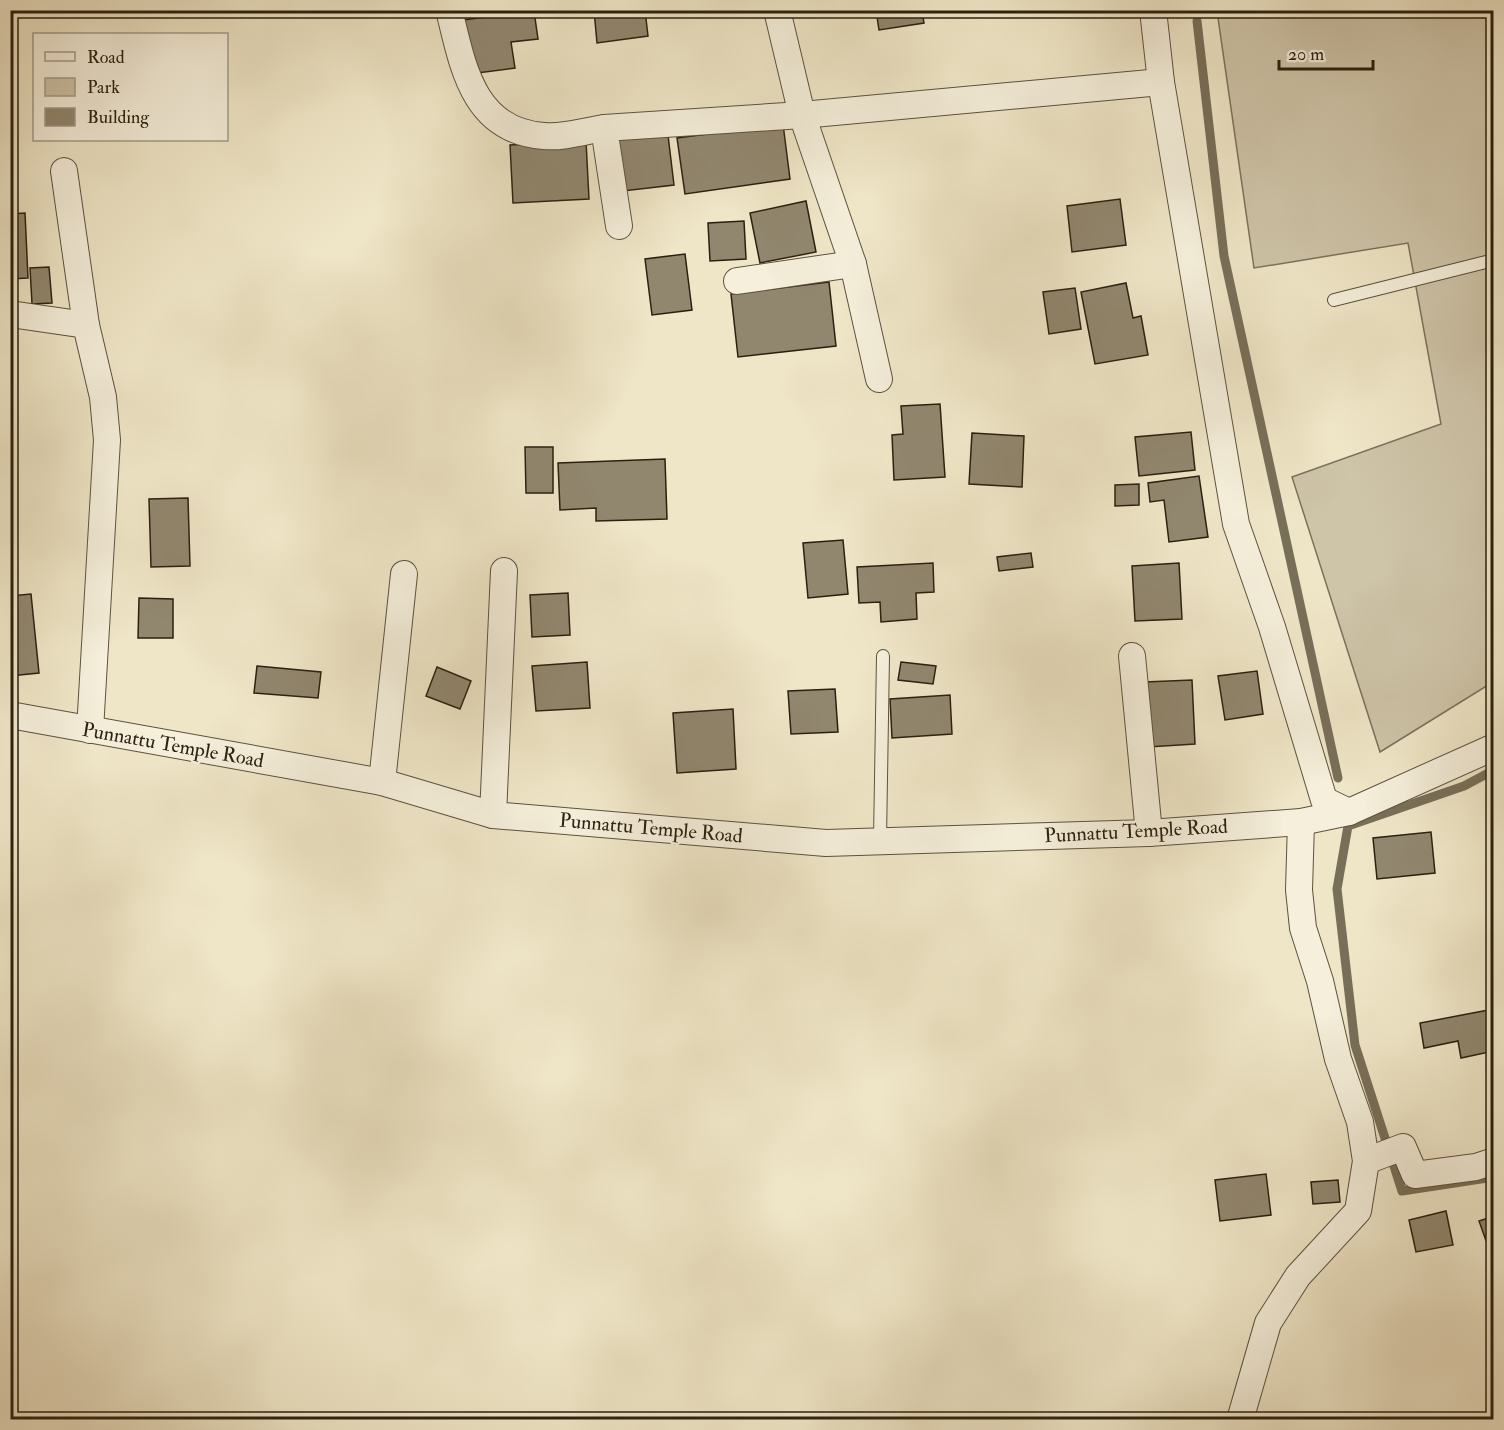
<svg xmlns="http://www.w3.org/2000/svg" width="1504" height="1430" viewBox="0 0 1504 1430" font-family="'IM FELL Double Pica',serif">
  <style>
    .green { fill: #cec4a8; stroke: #7c725c; stroke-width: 1.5 }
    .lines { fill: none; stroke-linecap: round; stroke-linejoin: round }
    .stream { stroke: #786f59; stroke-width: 9 }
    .building { fill: #91876f; stroke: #2b2010; stroke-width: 1.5 }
    .lane-casing { stroke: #5c523e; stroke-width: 14 }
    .street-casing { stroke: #5c523e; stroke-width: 28 }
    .lane { stroke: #f5efdb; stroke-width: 12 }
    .street { stroke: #f5efdb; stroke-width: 26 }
    .labels { text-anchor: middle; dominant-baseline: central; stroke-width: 4.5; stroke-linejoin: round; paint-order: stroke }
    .street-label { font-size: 20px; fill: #2b2010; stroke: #f5efdb }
  </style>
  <rect width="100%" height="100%" fill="#efe6c7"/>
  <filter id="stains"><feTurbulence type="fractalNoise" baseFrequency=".00333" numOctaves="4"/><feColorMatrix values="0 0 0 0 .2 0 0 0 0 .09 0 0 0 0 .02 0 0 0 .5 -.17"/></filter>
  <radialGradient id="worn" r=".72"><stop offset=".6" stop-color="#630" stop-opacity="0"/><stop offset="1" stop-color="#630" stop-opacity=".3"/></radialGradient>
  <path class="green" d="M1217,11h276v671l-113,70 -88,-275 149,-53 -33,-181 -154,25z"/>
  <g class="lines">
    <g class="stream">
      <path d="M1197,21l27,235 114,522"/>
      <path d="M1494,770l-30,16 -116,40 -11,63 18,156 47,146 92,-14"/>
    </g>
  </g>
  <g class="building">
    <path d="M459,10h61l-61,4z"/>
    <path d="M594,10h51l3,26 -51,7z"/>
    <path d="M876,10h46l2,13 -45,7z"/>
    <path d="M534,11l4,28 -27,3 4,26 -45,6 -7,-54z"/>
    <path d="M10,49h2l2,34 -4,1z"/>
    <path d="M783,124l7,55 -105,15 -8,-56z"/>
    <path d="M667,127l7,58 -51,6 -7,-57z"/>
    <path d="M586,141l3,58 -76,4 -3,-58z"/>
    <path d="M1120,199l6,46 -54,7 -5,-46z"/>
    <path d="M806,201l10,51 -56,11 -10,-50z"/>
    <path d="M25,213l3,65 -18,1v-65z"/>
    <path d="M744,221l2,38 -36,2 -2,-38z"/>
    <path d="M685,254l7,56 -40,5 -7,-56z"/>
    <path d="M49,267l3,36 -20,1 -2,-36z"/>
    <path d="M829,282l7,64 -98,11 -7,-63z"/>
    <path d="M1126,283l7,35 8,-2 7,39 -53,9 -14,-72z"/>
    <path d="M1075,288l6,41 -32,5 -6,-42z"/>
    <path d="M940,404l5,73 -51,3 -2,-45 11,-1 -2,-28z"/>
    <path d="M1191,432l4,38 -56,6 -4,-39z"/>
    <path d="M972,433l52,3 -2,51 -53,-3z"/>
    <path d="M525,447h28v46h-27z"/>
    <path d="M665,459l2,60 -71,2v-13l-36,2 -2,-47z"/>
    <path d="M1199,476l9,61 -39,5 -5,-42 -14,2 -2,-19z"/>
    <path d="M1139,484v21l-24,1v-21z"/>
    <path d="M188,498l2,68 -39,1 -2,-68z"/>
    <path d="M843,540l5,54 -40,4 -5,-55z"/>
    <path d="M1031,553l2,14 -34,4 -2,-14z"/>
    <path d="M933,563l1,29 -18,1 1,26 -36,3 -1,-20 -21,1 -2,-36z"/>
    <path d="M1179,563l3,56 -47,2 -3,-55z"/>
    <path d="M568,593l2,42 -38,2 -2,-42z"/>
    <path d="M31,594l8,79 -29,3v-80z"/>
    <path d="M139,598l34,1v39h-35z"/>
    <path d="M587,662l3,46 -54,3 -4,-45z"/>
    <path d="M901,662l35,4 -3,18 -35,-4z"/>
    <path d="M257,666l64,6 -3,26 -64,-5z"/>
    <path d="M437,667l34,14 -11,28 -34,-13z"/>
    <path d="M1257,671l6,43 -38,6 -7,-44z"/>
    <path d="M1192,680l3,64 -47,3 -3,-65z"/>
    <path d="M835,689l3,43 -47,2 -3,-43z"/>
    <path d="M950,695l2,39 -60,4 -2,-39z"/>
    <path d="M733,709l3,60 -59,4 -4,-60z"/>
    <path d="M1431,832l4,41 -58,6 -4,-41z"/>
    <path d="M1494,1009v42l-33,7 -3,-17 -34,7 -4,-25z"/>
    <path d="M1266,1174l5,41 -51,6 -5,-41z"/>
    <path d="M1338,1180l2,22 -27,2 -2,-22z"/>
    <path d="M1446,1211l7,34 -37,7 -7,-32z"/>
    <path d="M1494,1216v47l-15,-42z"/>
  </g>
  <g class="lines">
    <g class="lane-casing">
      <g id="lane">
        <path d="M1334,300l160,-40"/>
        <path d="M880,840l3,-184"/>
      </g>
    </g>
    <g class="street-casing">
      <g id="street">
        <path d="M449,10c14,57 24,121 95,126 19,2 41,-5 60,-8"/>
        <path d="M777,10l25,105 51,149 26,115"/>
        <path d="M1153,10l8,72 75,442 36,103 52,173 25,12"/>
        <path d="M64,171l22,154"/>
        <path d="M619,226l-15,-98 198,-13 359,-33"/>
        <path d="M737,281l116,-17"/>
        <path d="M10,314l76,11 17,72 4,43 -17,290"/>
        <path d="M1132,656l17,177"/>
        <path d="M10,715l372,67 111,33 333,28 323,-10 152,-11 48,-10 145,-65"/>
        <path d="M382,782l22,-208"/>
        <path d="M493,815l11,-244"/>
        <path d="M1366,1161l37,-14 12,28 61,-8 18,-6"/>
        <path d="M1240,1420l28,-97 30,-47 60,-65 8,-50 -6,-39 -22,-63 -18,-78 -17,-53 -4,-38 2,-68"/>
      </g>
    </g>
    <use href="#lane" class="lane"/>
    <use href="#street" class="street"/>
  </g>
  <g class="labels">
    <g class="street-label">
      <text transform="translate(173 745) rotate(10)">Punnattu Temple Road</text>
      <text transform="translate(651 828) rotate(5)">Punnattu Temple Road</text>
      <text transform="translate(1136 831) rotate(-3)">Punnattu Temple Road</text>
    </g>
  </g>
  <rect width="1504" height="1430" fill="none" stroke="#efe6c7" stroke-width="36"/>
  <rect x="12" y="12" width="1480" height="1406" fill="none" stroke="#2b2010" stroke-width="3"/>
  <rect x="18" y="18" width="1468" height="1394" fill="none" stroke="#2b2010" stroke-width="1.5"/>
  <rect x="33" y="33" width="195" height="108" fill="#f5efdb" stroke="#a49c8a" stroke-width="1.5"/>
  <rect x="45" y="52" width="30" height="9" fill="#f5efdb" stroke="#a49c8a" stroke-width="1.5"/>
  <text x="87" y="63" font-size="18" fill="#2b2010">Road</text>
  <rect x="45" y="78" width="30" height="18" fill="#cec4a8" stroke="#a49c8a" stroke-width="1.5"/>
  <text x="87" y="93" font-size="18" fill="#2b2010">Park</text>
  <rect x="45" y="108" width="30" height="18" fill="#91876f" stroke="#a49c8a" stroke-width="1.5"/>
  <text x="87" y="123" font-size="18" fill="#2b2010">Building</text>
  <path d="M1279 60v9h94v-9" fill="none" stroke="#2b2010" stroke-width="3"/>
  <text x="1288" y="60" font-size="18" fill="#2b2010" stroke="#f5efdb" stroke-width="4.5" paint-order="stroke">20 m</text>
  <rect width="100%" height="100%" filter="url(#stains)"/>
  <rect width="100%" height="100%" fill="url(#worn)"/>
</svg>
